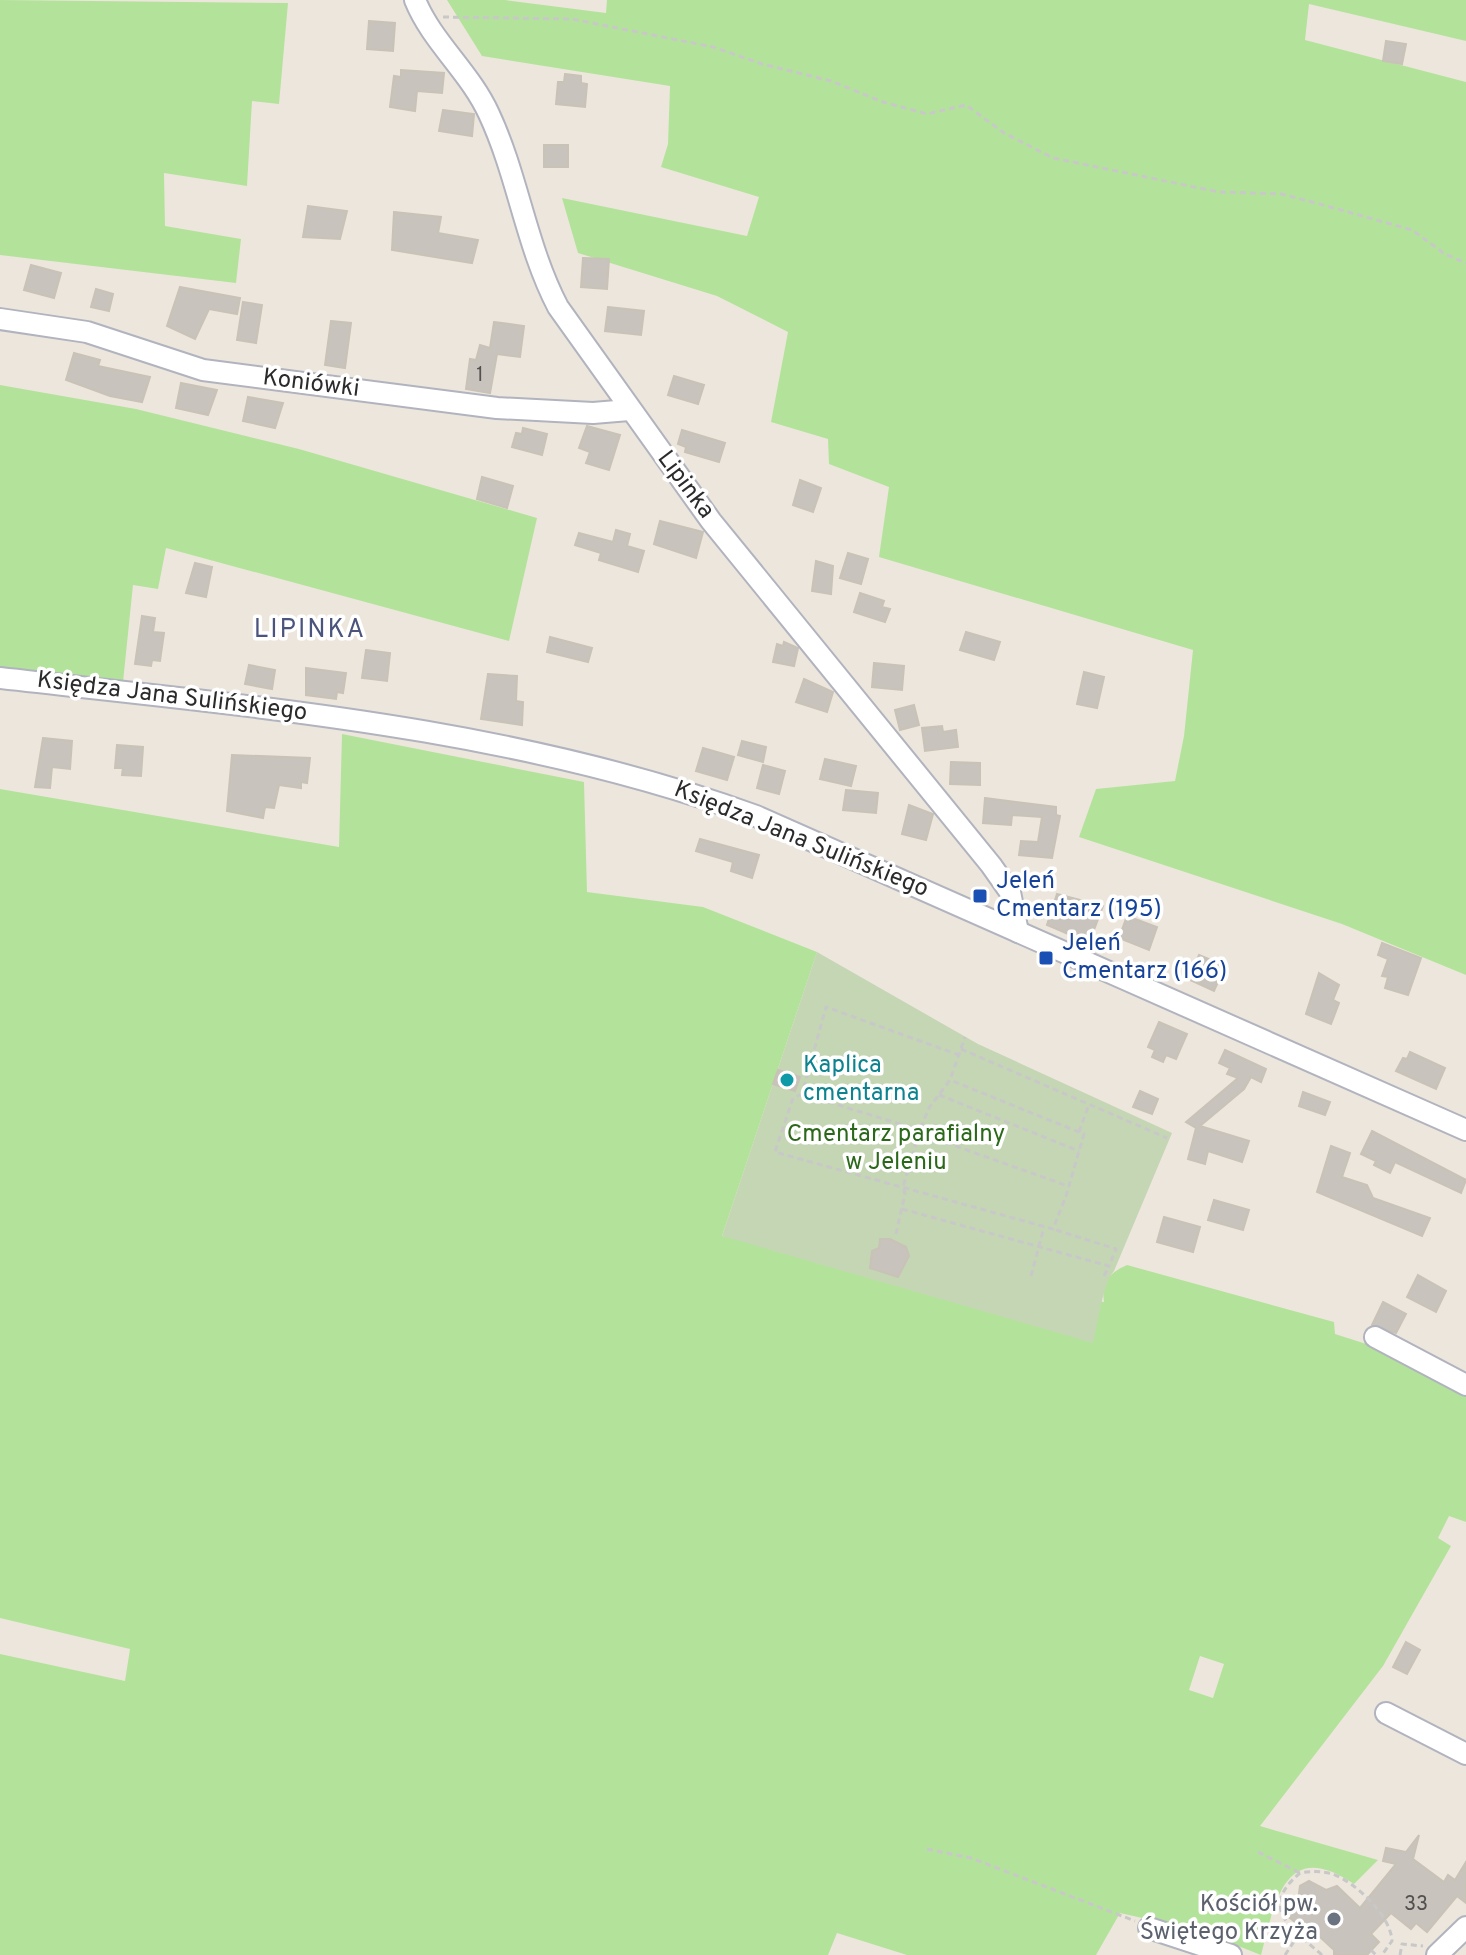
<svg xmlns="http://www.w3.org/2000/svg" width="1466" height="1955" viewBox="0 0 1466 1955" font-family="Overpass,sans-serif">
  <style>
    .green { fill: #b3e39a; fill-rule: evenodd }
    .cemetery { fill: #c5d6b4 }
    .building { fill: #c8c3bc; stroke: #c8c2b7; stroke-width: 2 }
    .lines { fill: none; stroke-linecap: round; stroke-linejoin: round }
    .minor-casing { stroke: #b1b4be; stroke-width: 24 }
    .path { stroke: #c8c8c8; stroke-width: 3; stroke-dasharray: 6 4; stroke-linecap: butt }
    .minor { stroke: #fff; stroke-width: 20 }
    .transit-dot { fill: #1a4fb4; stroke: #fff; stroke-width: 3 }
    .culture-dot { fill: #0f9aa8; stroke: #fff; stroke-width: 3 }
    .worship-dot { fill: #6b7280; stroke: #fff; stroke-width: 3 }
    .labels { text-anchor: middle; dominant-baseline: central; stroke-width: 7; stroke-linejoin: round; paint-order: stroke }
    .number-label { font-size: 20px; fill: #52514f }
    .street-label { font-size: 24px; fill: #2b2b2b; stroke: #fff }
    .transit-label { font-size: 24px; fill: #164399; stroke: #fff; text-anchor: start }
    .culture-label { font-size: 24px; fill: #0d838f; stroke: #fff; text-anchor: start }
    .park-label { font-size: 24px; fill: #2b681a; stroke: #fff }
    .worship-label { font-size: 24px; fill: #5b616d; stroke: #fff; text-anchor: end }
    .neighbourhood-label { font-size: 26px; letter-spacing: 2px; fill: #4b547c; stroke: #fff }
  </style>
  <rect width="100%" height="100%" fill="#ede6dd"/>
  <g class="green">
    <path d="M0,0l288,3 -9,101 -27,-3 -5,85 -83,-13 1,53 76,13 -5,44 -236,-28z"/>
    <path d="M447,0h58l101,13 1,-13h859v41l-157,-37 -4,36 161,42v893l-124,-51 -263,-87 17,-48 79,-8 9,-45 9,-86 -314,-93 10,-70 -60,-23 -1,-25 -57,-17 17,-90 -71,-36 -139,-43 -16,-55 185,38 12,-39 -98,-30 7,-23 2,-58 -188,-30z"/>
    <path d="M0,385l136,24 163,40 238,69 -28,123 -343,-93 -8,41 -25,-4 -10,97 -123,-15z"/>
    <path d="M342,734l242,48 3,110 116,15 114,45 -95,284 382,66c-3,-20 5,-29 23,-37l207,57 1,12 47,15 84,46v127l-17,-6 -11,22 13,8 -68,120 -123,160 118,34 -24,24c-69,-47 -79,17 -93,71l-61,-24 -80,-18 -24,42h-189l-70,-22 -9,22h-828v-301l125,27 5,-32 -130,-31v-829l339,58zM1200,1656l24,8 -11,34 -24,-8z"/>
  </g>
  <path class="cemetery" d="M817,952l161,92 194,89 -58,138c-11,11 -16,53 -21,72l-371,-107z"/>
  <g class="building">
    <path d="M369,21l26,2 -2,28 -26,-2z"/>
    <path d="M1386,41l20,3 -4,20 -19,-3z"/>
    <path d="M401,70l43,3 -2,20 -25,-2 -2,20 -25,-4 4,-31 7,1z"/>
    <path d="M565,74l16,2v7l6,1 -2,23 -29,-3 2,-22h6z"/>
    <path d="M443,110l31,4 -2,22 -33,-5z"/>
    <rect x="544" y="145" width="24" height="22"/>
    <path d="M308,206l39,5 -7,28 -37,-2z"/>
    <path d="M394,212l47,5 -3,16 40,7 -6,23 -80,-13z"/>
    <path d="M583,258l26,1 -2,30 -26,-2z"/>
    <path d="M31,265l30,8 -7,25 -30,-8z"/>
    <path d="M180,287l60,11 -3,16 -28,-5 -14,30 -28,-13z"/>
    <path d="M96,289l17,5 -4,17 -18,-4z"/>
    <path d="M243,302l19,3 -6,38 -19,-3z"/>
    <path d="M608,307l36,4 -3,24 -36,-4z"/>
    <path d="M331,321l20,2 -6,45 -20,-3z"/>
    <path d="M494,322l30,4 -4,31 -23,-3 -7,39 -24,-4 4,-30 6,1 4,-15 10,3z"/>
    <path d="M74,353l26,7 -2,6 52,11 -8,25 -32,-6 -44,-16z"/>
    <path d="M674,376l30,9 -6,19 -30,-9z"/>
    <path d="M181,383l36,7 -9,25 -32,-7z"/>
    <path d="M248,397l35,6 -8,25 -32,-7z"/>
    <path d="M587,426l33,9 -11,35 -23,-7 4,-11 -11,-4z"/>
    <path d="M523,428l24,6 -5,21 -30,-8 4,-14 6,1z"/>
    <path d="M682,430l43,13 -6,19 -34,-10 1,-5 -8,-3z"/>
    <path d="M482,477l31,9 -6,22 -30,-9z"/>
    <path d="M800,480l21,8 -8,24 -20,-7z"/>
    <path d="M660,521l43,11 -7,26 -42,-14z"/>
    <path d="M616,530l14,4 -3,12 17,5 -6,21 -39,-12 2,-7 -26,-8 4,-12 34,9z"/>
    <path d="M848,553l20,6 -7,25 -21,-6z"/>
    <path d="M816,561l17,5 -2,28 -19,-3z"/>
    <path d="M195,563l17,4 -6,30 -20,-4z"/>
    <path d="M860,593l24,8 -2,6 8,2 -5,13 -31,-10z"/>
    <path d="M142,616l13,2 -2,14 11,1 -4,28 -8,-1 -1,6 -16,-2z"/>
    <path d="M966,632l34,10 -6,18 -34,-10z"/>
    <path d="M550,637l42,11 -4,14 -41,-10z"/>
    <path d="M784,642l14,6 -4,18 -21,-4 4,-18 6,2z"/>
    <path d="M366,650l24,3 -3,28 -25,-3z"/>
    <path d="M874,663l30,3 -2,24 -30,-3z"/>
    <path d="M249,665l26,5 -3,19 -27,-5z"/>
    <path d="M306,668l40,5 -3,20 -6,-1 -1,7 -30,-4z"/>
    <path d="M1084,672l20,5 -7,31 -20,-4z"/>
    <path d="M488,674l29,2 -1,25 7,1 -1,23 -41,-6z"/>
    <path d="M804,679l29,13 -6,20 -31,-10z"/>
    <path d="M914,705l5,20 -19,5 -5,-20z"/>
    <path d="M942,726l1,6 13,-2 2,17 -33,4 -3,-23z"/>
    <path d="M43,738l29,3 -2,28 -18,-2 -2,21 -15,-1z"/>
    <path d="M742,741l24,6 -3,15 -25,-7z"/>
    <path d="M117,745l26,2 -2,29 -19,-1 1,-7h-8z"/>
    <path d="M703,748l31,9 -7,23 -31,-9z"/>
    <path d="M232,755l78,3 -3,25 -6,-1v6l-22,-3 -5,23 -9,-1 -2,11 -36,-7z"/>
    <path d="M825,759l31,7 -5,20 -31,-7z"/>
    <path d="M951,762l29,1v22l-30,-1z"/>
    <path d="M763,765l22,6 -6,23 -22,-6z"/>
    <path d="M846,790l32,3 -2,20 -33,-3z"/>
    <path d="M985,798l71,9v8l4,1 -8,42 -33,-3 2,-14 17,1 4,-25 -30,-2 -1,10 -28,-2z"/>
    <path d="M909,805l24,9 -7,26 -24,-6z"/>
    <path d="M700,839l59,16 -7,23 -21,-7 2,-9 -37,-11z"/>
    <path d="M1057,894l46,12 -14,37 -42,-18z"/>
    <path d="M1127,916l30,11 -8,23 -30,-12z"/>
    <path d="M1382,943l39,15 -13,37 -23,-7 3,-11 -6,-1 6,-17 -10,-4z"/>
    <path d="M1199,955l26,11 -11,25 -26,-12z"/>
    <path d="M1319,973l20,12 -6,15 6,3 -8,21 -25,-10z"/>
    <path d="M1159,1022l28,12 -11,25 -10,-4 -3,7 -11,-5 3,-7 -7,-3z"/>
    <path d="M1225,1050l41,19 -5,13 -10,-5 -7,12 -44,37 49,15 -7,21 -34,-11 -3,13 -17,-5 8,-31 -10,-6 52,-44 -11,-4 3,-6 -11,-5z"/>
    <path d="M1410,1052l35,16 -9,21 -40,-18 7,-13 4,1z"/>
    <path d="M778,1070l22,7 -5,14 -22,-7z"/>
    <path d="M1140,1091l18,8 -6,15 -19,-7z"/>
    <path d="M1303,1092l27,10 -5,13 -26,-9z"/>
    <path d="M1372,1131l94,49 -5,13 -66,-31 -5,11 -16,-8 2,-4 -15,-7z"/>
    <path d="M1331,1146l19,7 -8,24 25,8 6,13 57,20 -8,18 -105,-44z"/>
    <path d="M1214,1200l35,10 -6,20 -35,-10z"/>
    <path d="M1164,1217l36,10 -7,25 -36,-10z"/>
    <path d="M880,1239h10l16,8 3,9 -11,21 -28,-9 2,-17 7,-3z"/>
    <path d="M1418,1275l28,16 -10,21 -29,-15z"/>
    <path d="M1383,1302l23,12 -10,19 -24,-8z"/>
    <path d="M1406,1642l14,8 -13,24 -14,-7z"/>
    <path d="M1419,1835l-6,24 31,23 4,-7 7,5 11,-18v41l-9,-7 -30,36 -11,-9 -5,6 -20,-16 -20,21 8,8 -12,13h-33v-5l-28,-26 -4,4 -17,-14 13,-13 2,-15 9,-5 17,9 11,-4 23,22 36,-44 -13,-3 3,-13 20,4z"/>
  </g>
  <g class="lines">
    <g class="minor-casing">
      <g id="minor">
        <path d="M415,0c17,42 55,72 74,114 29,62 37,132 69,193l153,214 280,344 19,27 8,40"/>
        <path d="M0,319l87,13 116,38 294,38 96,5 36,-3"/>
        <path d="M0,678c255,29 512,49 756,138l710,314"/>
        <path d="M1375,1337l91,48"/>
        <path d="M1386,1713l80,41"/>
        <path d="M1149,1928l82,27"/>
        <path d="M1437,1955l29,-28"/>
      </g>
    </g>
    <g class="path">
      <path d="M443,17l129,2 141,28 49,17 69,17 52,21 44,12 39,-9 38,28 49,25 166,34 63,2 52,14 78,22 33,24 21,9"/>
      <path d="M961,1049l206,89"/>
      <path d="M802,1094l-9,4 -18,54 278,77 13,-33 18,-62 -134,-54"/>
      <path d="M939,1095l140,56"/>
      <path d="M921,1127l12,11 135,48"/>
      <path d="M920,1130l-118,-36 24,-87 133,48"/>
      <path d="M1079,1132l9,-25"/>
      <path d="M902,1209l207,57 7,-17 -63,-20"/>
      <path d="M896,1234l9,-40 -2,-8 18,-59 8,-19 21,-28 15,-43"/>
      <path d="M1031,1276l13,-49"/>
      <path d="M1104,1276l5,-10"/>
      <path d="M927,1849l44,9 164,63"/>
      <path d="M1258,1852l42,21"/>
      <path d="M1371,1950l5,5"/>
      <path d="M1285,1955l14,-21"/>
      <path d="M1322,1955c-29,-26 -65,-46 -22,-82 11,-2 22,-2 33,1 23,9 58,42 59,67l-10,14"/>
      <path d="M1400,1955l2,-11 21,2"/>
    </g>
    <use href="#minor" class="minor"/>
  </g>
  <g class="transit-dot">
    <rect x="972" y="888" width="16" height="16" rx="4"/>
    <rect x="1038" y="950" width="16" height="16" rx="4"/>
  </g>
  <circle class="culture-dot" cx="787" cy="1080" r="8"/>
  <circle class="worship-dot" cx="1334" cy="1919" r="8"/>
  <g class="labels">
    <g class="number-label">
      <text x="480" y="376">1</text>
      <text x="1416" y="1905">33</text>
    </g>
    <g class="street-label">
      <text transform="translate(311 384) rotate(7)">Koniówki</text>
      <text transform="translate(685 485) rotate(53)">Lipinka</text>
      <text transform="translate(172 697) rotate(7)">Księdza Jana Sulińskiego</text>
      <text transform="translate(801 840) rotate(22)">Księdza Jana Sulińskiego</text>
    </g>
    <g class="transit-label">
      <text x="996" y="882">Jeleń<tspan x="996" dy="28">Cmentarz (195)</tspan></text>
      <text x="1062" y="944">Jeleń<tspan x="1062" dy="28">Cmentarz (166)</tspan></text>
    </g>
    <g class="culture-label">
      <text x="803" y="1066">Kaplica<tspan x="803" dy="28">cmentarna</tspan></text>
    </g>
    <g class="park-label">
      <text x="896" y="1135">Cmentarz parafialny<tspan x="896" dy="28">w Jeleniu</tspan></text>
    </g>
    <g class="worship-label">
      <text x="1318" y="1905">Kościół pw.<tspan x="1318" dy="28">Świętego Krzyża</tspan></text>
    </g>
    <g class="neighbourhood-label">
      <text x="310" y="630">LIPINKA</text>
    </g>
  </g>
</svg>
